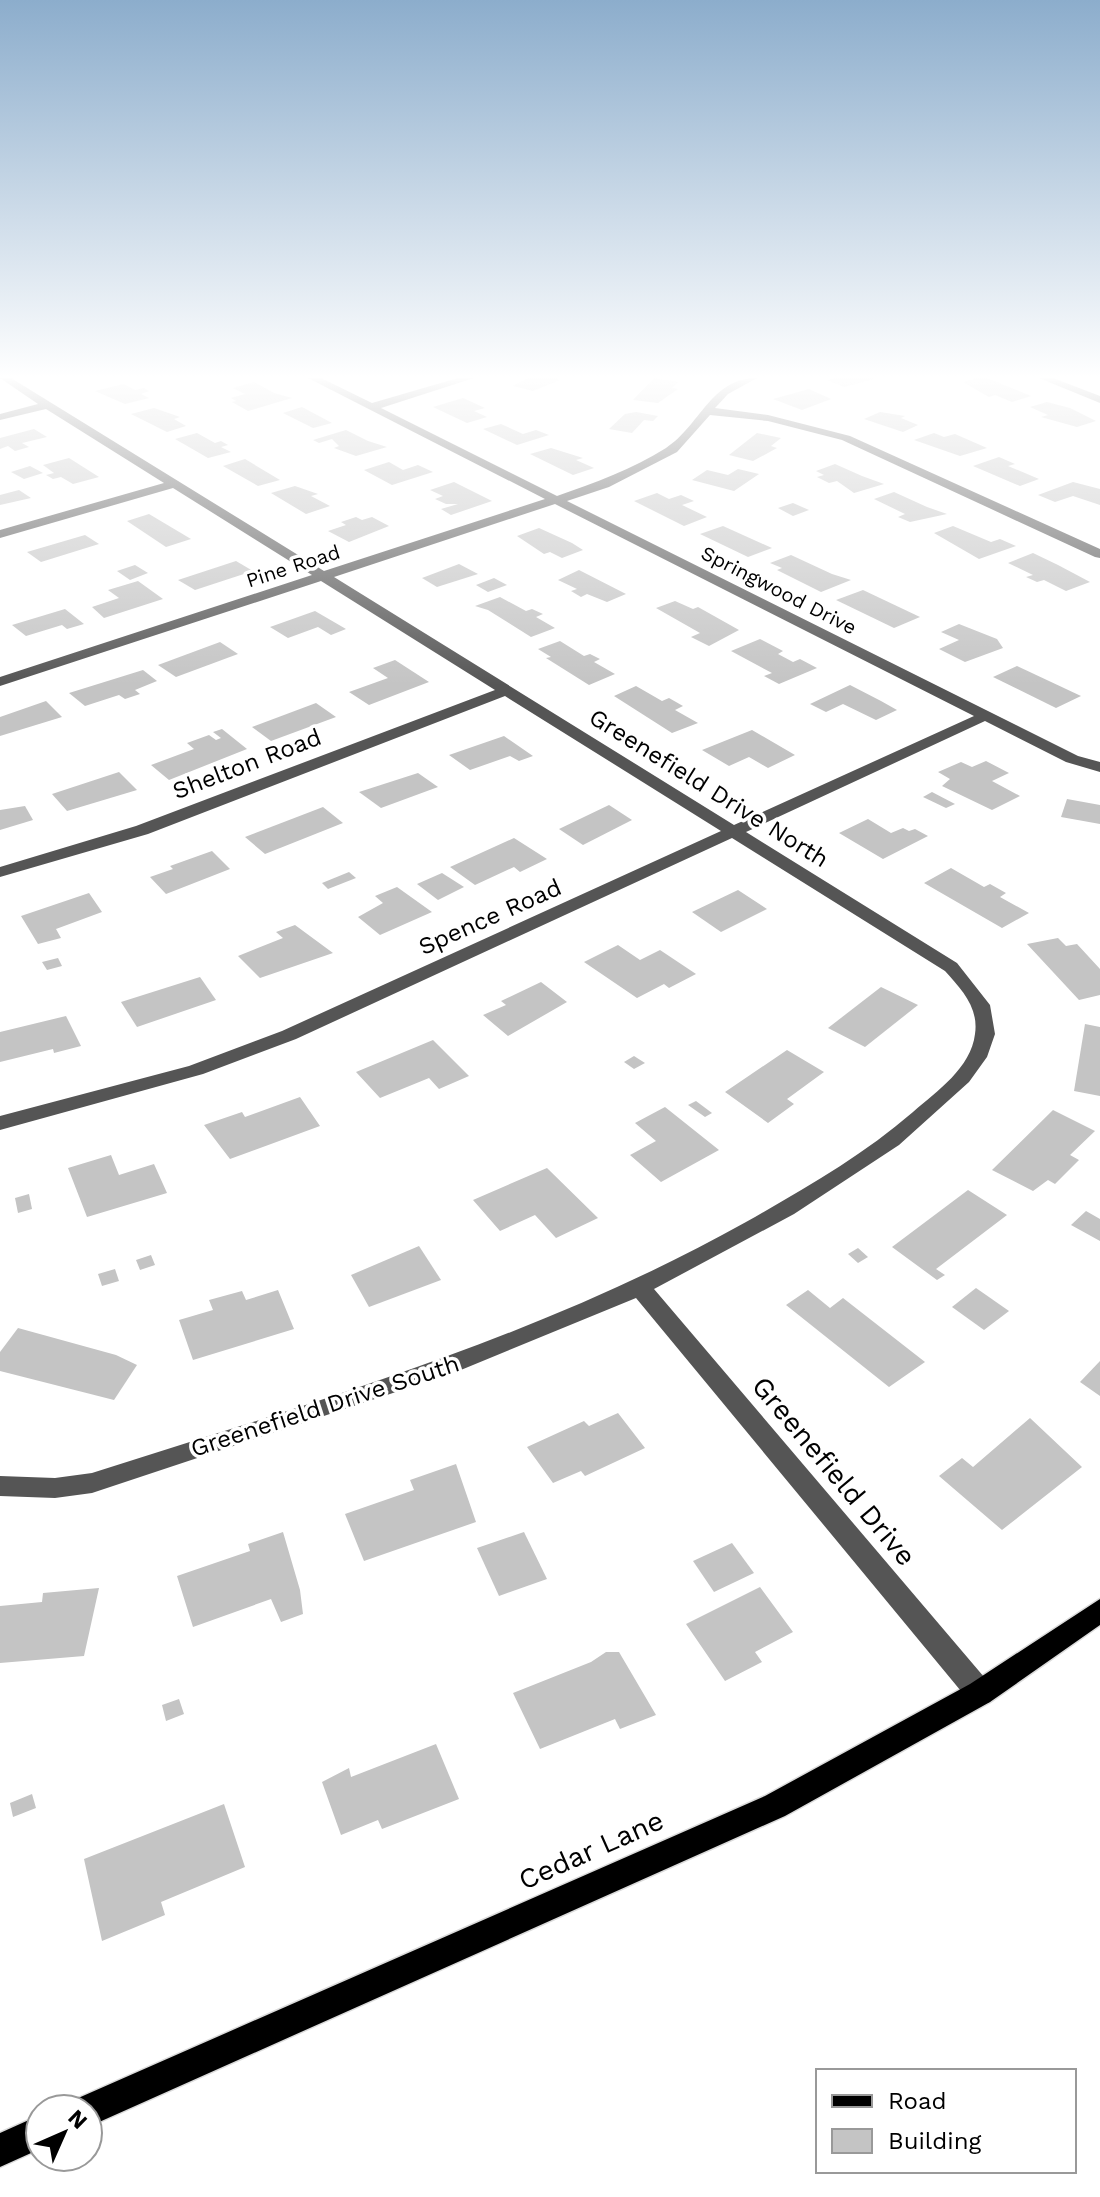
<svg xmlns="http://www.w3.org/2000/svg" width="1100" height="2197" viewBox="0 0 1100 2197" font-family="'Work Sans',sans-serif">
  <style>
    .building { fill: #c4c4c4 }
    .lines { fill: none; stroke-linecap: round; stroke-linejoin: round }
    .major-casing { stroke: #dbdbdb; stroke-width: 3 }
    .minor { fill: #555; fill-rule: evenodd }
    .major { fill: #000; fill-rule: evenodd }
    .labels { text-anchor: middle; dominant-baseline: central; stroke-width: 7; stroke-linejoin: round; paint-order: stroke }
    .far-street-label { font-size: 20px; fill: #000; stroke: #fff }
    .street-label { font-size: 24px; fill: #000; stroke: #fff }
    .near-street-label { font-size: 28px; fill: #000; stroke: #fff }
  </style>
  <rect width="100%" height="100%" fill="#fff"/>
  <g class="building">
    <path d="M528,378h29l3,2 -27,11 -20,-5z"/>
    <path d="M654,378l24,4 -6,6 6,1 -20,14 -25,-3z"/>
    <path d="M834,378h40v1l-30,8 -17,-7z"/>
    <path d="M977,378h10l44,18 -19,6 -17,-7 -6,2 -26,-15z"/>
    <path d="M254,382l20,11 18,5 -44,13 -16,-9 4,-1 -5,-3 14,-4 -12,-6z"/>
    <path d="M124,384l11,6 9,-2 5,3 -8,3 8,4 -24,6 -30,-13z"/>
    <path d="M809,389l22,10 -29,11 -29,-11z"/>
    <path d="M463,398l22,10 -11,3 13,6 -20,6 -34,-16z"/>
    <path d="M1047,402l23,6 26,13 -19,6 -36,-10 7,-2 -18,-8z"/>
    <path d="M302,407l30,16 -19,5 -30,-15z"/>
    <path d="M154,408l26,9 -6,2 12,7 -19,6 -36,-18z"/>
    <path d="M636,412l22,4 -5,5 -9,-1 -12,13 -23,-4 16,-15z"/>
    <path d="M880,412l25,4 -4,2 17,7 -15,7 -39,-13z"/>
    <path d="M501,424l22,10 13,-4 13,5 -32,10 -34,-16z"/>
    <path d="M34,429l13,8 -25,6 7,4 -14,4 -7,-5 -8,3v-11z"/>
    <path d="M346,430l22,11 19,6 -31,9 -22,-8 5,-2 -7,-7 -13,4 -6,-3z"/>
    <path d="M197,433l18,10 6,-2 7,4 -7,2 10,5 -23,6 -33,-19z"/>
    <path d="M757,433l24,5 -10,8 6,2 -24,13 -24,-6z"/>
    <path d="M934,433l10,4 11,-3 32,14 -27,8 -46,-16z"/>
    <path d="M551,448l32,10 -7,2 18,8 -21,7 -43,-21z"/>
    <path d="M999,457l16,7 -7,2 31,13 -19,7 -47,-20z"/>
    <path d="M69,458l30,19 -26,7 -12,-7 -8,2 -7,-4 8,-2 -11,-8z"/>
    <path d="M245,459l35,21 -22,6 -35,-20z"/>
    <path d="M389,462l14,8 15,-5 15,7 -41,13 -28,-15z"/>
    <path d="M835,464l27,12 22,8 -30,9 -17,-12 -8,2 -12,-6 7,-2 -8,-4z"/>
    <path d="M30,466l13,7 -19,6 -13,-7z"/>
    <path d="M738,469l21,5 -25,17 -42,-11 15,-10 21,5z"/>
    <path d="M454,482l38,19 -41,14 -10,-6 17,-5h-12l-11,-5 8,-3 -13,-6z"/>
    <path d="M1073,482l27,7v16l-27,-9 -18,6 -17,-7z"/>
    <path d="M295,486l23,8 -7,2 19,10 -24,8 -35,-21z"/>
    <path d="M19,490l12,8 -31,7v-10z"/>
    <path d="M894,492l33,15 20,7 -37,8 -12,-5 7,-3 -31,-15z"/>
    <path d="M657,493l12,6 12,-4 13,6 -12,4 25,12 -23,9 -50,-25z"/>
    <path d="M793,503l16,7 -16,6 -15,-8z"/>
    <path d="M149,514l42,25 -25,8 -39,-26z"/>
    <path d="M356,517l6,3 10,-3 17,9 -40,16 -21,-11 18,-6 -5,-3z"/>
    <path d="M723,526l49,22 -24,9 -48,-23z"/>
    <path d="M953,526l38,16 9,-3 16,7 -37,13 -45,-26z"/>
    <path d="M539,528l33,15 11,7 -21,8 -12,-6 -6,2 -27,-18z"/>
    <path d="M85,535l14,9 -58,18 -14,-10z"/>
    <path d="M1033,553l25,12 32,17 -24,9 -22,-11 -7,2 -11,-5 7,-2 -25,-12z"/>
    <path d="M791,555l41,19 19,6 -30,12 -44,-22 5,-2 -12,-5z"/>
    <path d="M236,561l17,10 -58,19 -17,-10z"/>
    <path d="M459,564l19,10 -41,13 -15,-9z"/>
    <path d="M135,565l13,8 -18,7 -13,-9z"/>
    <path d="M579,570l47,24 -19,8 -20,-8 -6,3 -10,-6 6,-2 -19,-9z"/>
    <path d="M494,578l13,7 -19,7 -12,-7z"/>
    <path d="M138,581l25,18 -59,19 -12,-11 27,-9 -11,-8z"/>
    <path d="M863,590l57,27 -26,11 -58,-28z"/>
    <path d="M500,597l26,14 6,-2 11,5 -7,3 19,11 -24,9 -43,-27 -13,-4z"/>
    <path d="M675,601l18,8 5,-2 41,23 -30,16 -18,-9 9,-4 -44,-25z"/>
    <path d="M65,609l19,15 -17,5 -5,-4 -36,11 -14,-11z"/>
    <path d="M315,611l31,18 -15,6 -13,-8 -30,11 -18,-11z"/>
    <path d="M959,624l38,15 6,9 -38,14 -26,-13 20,-9 -18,-8z"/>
    <path d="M760,639l23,12 -5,3 15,8 7,-3 17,9 -38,16 -15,-8 8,-3 -41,-22z"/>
    <path d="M560,641l24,15 6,-2 10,5 -6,3 21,12 -26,11 -43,-27 5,-1 -13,-8z"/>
    <path d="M220,642l18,12 -62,23 -18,-12z"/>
    <path d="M395,660l34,22 -60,23 -20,-13 39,-14 -15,-10z"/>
    <path d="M1017,666l64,30 -25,12 -63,-31z"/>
    <path d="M143,670l14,11 -22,9 5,4 -15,5 -6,-4 -34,11 -16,-13z"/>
    <path d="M850,685l31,16 16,9 -21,10 -33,-16 -17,8 -16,-8z"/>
    <path d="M636,686l26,15 7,-3 14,8 -8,4 23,13 -26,10 -58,-37z"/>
    <path d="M46,701l16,16 -62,19v-19z"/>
    <path d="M316,703l20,14 -65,24 -19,-14z"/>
    <path d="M222,729l25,20 -78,31 -18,-15 43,-16 -7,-6 22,-8 7,5 5,-2 -8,-6z"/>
    <path d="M752,730l43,25 -27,13 -19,-11 -20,9 -27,-16z"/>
    <path d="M504,736l29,20 -14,5 -9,-5 -40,14 -21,-15z"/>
    <path d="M986,761l23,12 -17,8 28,15 -28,14 -50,-24 8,-7 -12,-7 23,-10 11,5z"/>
    <path d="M119,772l18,18 -70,21 -15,-17z"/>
    <path d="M418,773l20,14 -57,21 -22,-16z"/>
    <path d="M932,792l23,12 -9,4 -23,-11z"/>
    <path d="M1067,799l33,6v19l-39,-7z"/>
    <path d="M609,805l23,15 -49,25 -24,-16z"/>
    <path d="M25,806l8,14 -33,10v-20z"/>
    <path d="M323,807l20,16 -78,31 -20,-17z"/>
    <path d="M868,819l23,14 12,-5 6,3 6,-2 13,7 -45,23 -44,-26z"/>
    <path d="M514,838l33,21 -27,13 -6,-5 -39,18 -25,-18z"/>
    <path d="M212,851l18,18 -64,25 -16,-17 23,-8 -3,-3z"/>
    <path d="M951,868l33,19 6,-3 16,9 -6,4 29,16 -27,15 -78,-45z"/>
    <path d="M349,872l7,6 -28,11 -6,-6z"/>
    <path d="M442,873l22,14 -26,13 -21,-16z"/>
    <path d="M397,887l35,25 -52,23 -22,-18 25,-14 -8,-7z"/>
    <path d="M738,890l29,19 -46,23 -29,-20z"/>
    <path d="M89,893l13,19 -46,17 5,9 -23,6 -17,-28z"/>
    <path d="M295,925l38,28 -73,25 -22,-22 45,-18 -7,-6z"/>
    <path d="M1058,938l8,8 11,-2 23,25v26l-21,5 -52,-56z"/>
    <path d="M618,945l22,15 20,-10 36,24 -27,14 -5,-4 -27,14 -53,-36z"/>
    <path d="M58,958l4,8 -15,4 -5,-8z"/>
    <path d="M200,977l16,23 -79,27 -16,-25z"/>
    <path d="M541,982l26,20 -59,34 -25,-21 23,-10 -5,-4z"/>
    <path d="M881,987l37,18 -53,42 -37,-19z"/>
    <path d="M66,1016l15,30 -27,7 -1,-4 -53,13v-30z"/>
    <path d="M1085,1024l15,3v69l-26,-5z"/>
    <path d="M433,1040l36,36 -30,13 -10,-11 -49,20 -24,-26z"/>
    <path d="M787,1050l37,22 -37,27 7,5 -26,19 -43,-31z"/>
    <path d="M634,1056l11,7 -11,6 -10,-7z"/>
    <path d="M300,1097l20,29 -90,33 -26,-34 38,-13 3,5z"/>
    <path d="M696,1101l16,12 -7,4 -17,-12z"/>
    <path d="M665,1107l54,43 -58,32 -31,-27 26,-14 -21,-18z"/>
    <path d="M1053,1110l42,21 -25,24 9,5 -24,24 -7,-4 -15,11 -41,-21z"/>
    <path d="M111,1155l8,20 35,-11 13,29 -80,24 -19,-49z"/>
    <path d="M547,1168l51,50 -42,20 -21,-23 -35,16 -27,-31z"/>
    <path d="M968,1190l39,25 -71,54 9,6 -8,5 -45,-33z"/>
    <path d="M29,1194l3,15 -14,4 -3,-15z"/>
    <path d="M1086,1211l14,8v22l-29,-16z"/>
    <path d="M419,1246l22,34 -72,27 -18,-32z"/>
    <path d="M858,1248l10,9 -10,6 -10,-9z"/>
    <path d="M151,1255l4,10 -15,5 -4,-10z"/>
    <path d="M115,1269l4,12 -17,5 -4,-12z"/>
    <path d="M976,1288l33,23 -25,19 -32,-23z"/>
    <path d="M278,1290l16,39 -101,31 -14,-40 34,-10 -4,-10 33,-9 4,9z"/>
    <path d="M808,1290l22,18 13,-10 82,64 -36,25 -103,-82z"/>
    <path d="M18,1328l98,27 21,10 -23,35 -114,-29v-19z"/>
    <path d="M1100,1361v35l-20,-14z"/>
    <path d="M618,1413l27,35 -60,28 -4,-5 -28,12 -26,-36 57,-26 5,5z"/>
    <path d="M1030,1418l52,49 -80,63 -63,-54 23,-18 11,9z"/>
    <path d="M456,1464l20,58 -112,39 -19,-47 69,-24 -4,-10z"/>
    <path d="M283,1532l17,58 3,24 -22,8 -10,-23 -78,28 -16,-51 73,-25 -2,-7z"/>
    <path d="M524,1532l23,47 -48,17 -22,-48z"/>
    <path d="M732,1543l22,30 -40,19 -21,-31z"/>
    <path d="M760,1587l33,45 -38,20 7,10 -37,19 -39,-57z"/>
    <path d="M99,1588l-15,68 -84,7v-57l42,-4 1,-9z"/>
    <path d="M606,1652h13l37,63 -36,14 -5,-10 -75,30 -27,-56 78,-31z"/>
    <path d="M179,1699l5,15 -18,7 -4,-16z"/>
    <path d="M436,1744l23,55 -77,30 -4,-9 -37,15 -19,-53 27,-14 2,9z"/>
    <path d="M32,1794l4,14 -23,9 -3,-14z"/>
    <path d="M224,1804l21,63 -84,35 4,13 -63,26 -18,-82z"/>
  </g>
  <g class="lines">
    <g class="major-casing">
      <g id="major">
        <path d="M1100,1599v26l-110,77 -205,114 -697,311v-18h-16l4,-10 689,-303 205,-112z"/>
        <path d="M40,2115v34l-40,18v-34z"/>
      </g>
    </g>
    <g class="minor">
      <path d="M0,378h11l313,193 221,-72 -237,-121h13l51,25 86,-25h16l-93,30 176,88c37,-13 76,-27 109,-48 34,-22 45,-70 91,-70l-29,16 -13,14 53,7 82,21 250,113v9l-5,-1 -253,-117 -74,-19 -58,-6 -33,37 -68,35 -42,14 511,255 22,6v10l-34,-10 -81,-41 -239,111 211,131 33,42 5,29 -8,23 -18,25 -70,63 -105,69 -140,75 336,395 4,9 -4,9 -10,3 -10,-3 -334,-404 -180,74 -364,121 -37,5 -55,-2v-20l55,2 37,-5c223,-71 449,-136 654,-251 58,-33 116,-66 167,-110 24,-21 58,-44 62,-78 4,-27 -14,-45 -30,-63l-213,-133 -436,201 -93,35 -203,56v-14l189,-50 93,-35 439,-200 -216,-135 -357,138 -148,43v-10l136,-41 359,-136 -174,-109 -321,105v-9l312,-102 -139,-87 -173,50v-8l164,-47 -118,-74 -46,11v-6l38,-10zM555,504l419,212 -240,109 -400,-248z"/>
      <path d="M1039,378h14l47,18v7z"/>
    </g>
    <use href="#major" class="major"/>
  </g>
  <linearGradient id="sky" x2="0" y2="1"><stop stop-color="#8cadcc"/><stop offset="0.55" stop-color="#fff"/><stop offset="1" stop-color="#fff" stop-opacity="0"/></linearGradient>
  <rect width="1100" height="685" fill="url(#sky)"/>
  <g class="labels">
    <g class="far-street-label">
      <text transform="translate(293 566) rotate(-18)">Pine Road</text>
      <text transform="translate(779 590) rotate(27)">Springwood Drive</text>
    </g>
    <g class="street-label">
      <text transform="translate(247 764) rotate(-21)">Shelton Road</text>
      <text transform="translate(709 788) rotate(32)">Greenefield Drive North</text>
      <text transform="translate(490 917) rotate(-24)">Spence Road</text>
      <text transform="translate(325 1406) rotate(-18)">Greenefield Drive South</text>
    </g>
    <g class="near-street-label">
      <text transform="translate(834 1471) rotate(50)">Greenefield Drive</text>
      <text transform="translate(591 1850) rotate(-24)">Cedar Lane</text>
    </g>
  </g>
  <rect x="816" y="2069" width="260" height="104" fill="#ffffff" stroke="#999999" stroke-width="2"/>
  <rect x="832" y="2095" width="40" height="12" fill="#000000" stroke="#999999" stroke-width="2"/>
  <text x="888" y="2109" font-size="24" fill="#000000">Road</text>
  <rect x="832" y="2129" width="40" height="24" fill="#c4c4c4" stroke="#999999" stroke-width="2"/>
  <text x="888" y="2149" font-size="24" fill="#000000">Building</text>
  <g transform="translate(64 2133) rotate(45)"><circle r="38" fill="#ffffff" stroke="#999999" stroke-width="2"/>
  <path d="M0-6L14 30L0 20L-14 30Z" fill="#000000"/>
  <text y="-12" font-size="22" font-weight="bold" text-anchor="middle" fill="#000000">N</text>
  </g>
</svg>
